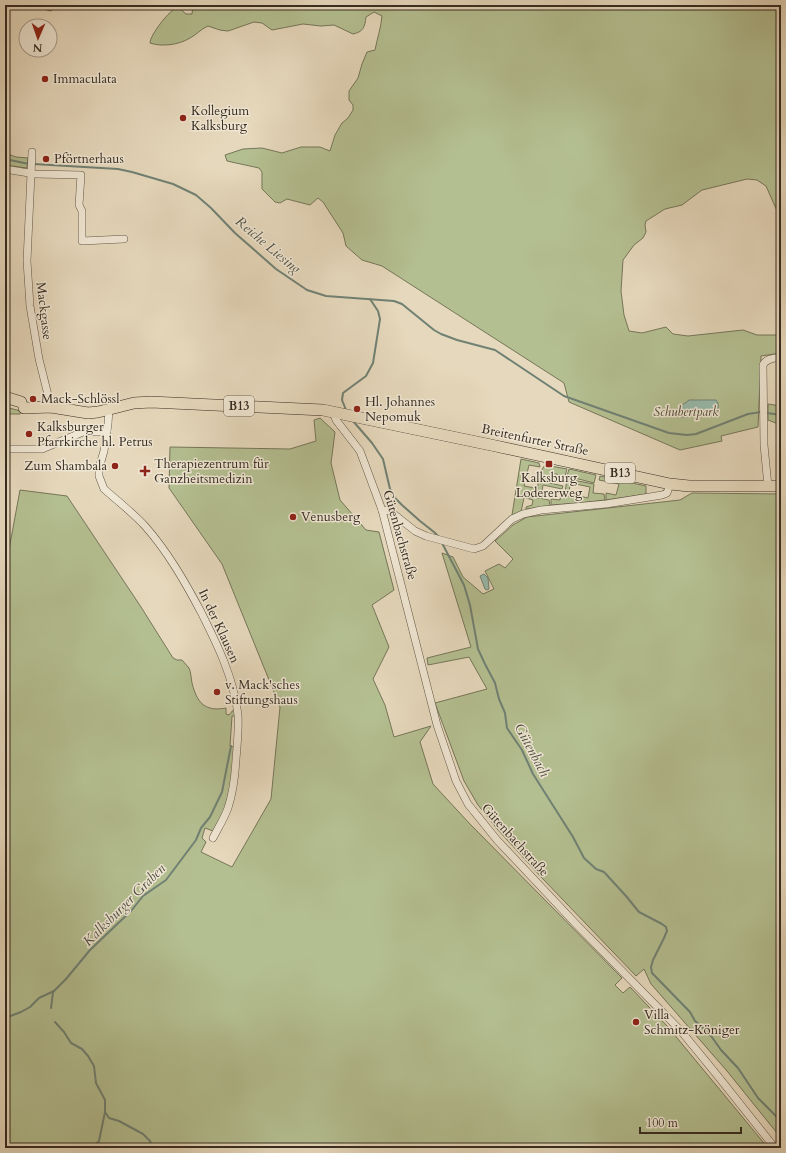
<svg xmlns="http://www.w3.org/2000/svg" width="786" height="1153" viewBox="0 0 786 1153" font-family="Cardo,serif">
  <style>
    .green { fill: #b4bf91; stroke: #757659 }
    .water { fill: #97baac; stroke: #708174 }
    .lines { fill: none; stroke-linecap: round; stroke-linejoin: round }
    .stream { stroke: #708174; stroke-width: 2 }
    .street-casing { stroke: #625748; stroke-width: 8 }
    .primary-casing { stroke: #362c21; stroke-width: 12 }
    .street { stroke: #efe6d3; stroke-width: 7 }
    .primary { stroke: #e6d8bc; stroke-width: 11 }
    .poi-dot { fill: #8f2418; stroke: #efe6d3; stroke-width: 1.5 }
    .labels { text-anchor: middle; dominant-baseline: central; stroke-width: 3; stroke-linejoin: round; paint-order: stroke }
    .shield { fill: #efe6d3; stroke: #6e6456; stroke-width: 1 }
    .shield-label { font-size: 12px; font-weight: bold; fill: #362c21 }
    .poi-label { font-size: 13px; fill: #362c21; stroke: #efe6d3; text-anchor: start }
    .street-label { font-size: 13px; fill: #362c21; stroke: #efe6d3 }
    .park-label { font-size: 13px; font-style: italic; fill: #4f4937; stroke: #efe6d3 }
    .water-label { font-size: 14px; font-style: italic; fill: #4e5044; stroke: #efe6d3 }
  </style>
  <rect width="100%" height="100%" fill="#e6d8bc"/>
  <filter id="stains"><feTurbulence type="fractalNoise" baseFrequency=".005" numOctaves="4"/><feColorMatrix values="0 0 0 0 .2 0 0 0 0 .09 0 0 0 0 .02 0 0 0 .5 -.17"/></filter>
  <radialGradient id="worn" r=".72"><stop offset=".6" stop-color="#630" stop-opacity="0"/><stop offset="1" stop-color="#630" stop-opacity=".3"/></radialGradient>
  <g class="green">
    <path d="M12,5h59l-2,4 -13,-1 -6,3 -6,-2z"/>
    <path d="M193,5h588v224l-3,-16 -12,-27 -9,-6 -10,-1 -45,11 -20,15 -17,4 -19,12 -1,4 1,7 -3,6 -9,7 -11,15 -2,31 3,24 5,16 13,2 24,-6 7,7 15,2 55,-6 14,5h19l5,-2v20l-20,3 -3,71 -37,9 1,5 -42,9 -111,-48 -5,-19 -182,-117 -20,-6 -16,-14 -3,-13 -20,-31 -5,-4 -8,7 -23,-6 -7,4 -5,-1 -13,-13v-17l-3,-4 -32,-7 -2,-6 18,-6 19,-1 20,5 19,-6h19l10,4 5,-16 7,-12 6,-5 5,-8v-5l-4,-5v-9l9,-13 4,-14 5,-12 8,-2c2,-11 6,-22 7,-34l-8,-4 -8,5c-1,10 -3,15 -13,17l-19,-9 -13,1 -18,-2 -31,6 -10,-7 -8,-1 -26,9 -8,-1 -12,-4c-7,3 -12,9 -18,12 -11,7 -29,9 -40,5 0,-8 20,-34 28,-36l8,7h6z"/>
    <path d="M5,153l11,4 12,1 -1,10 -22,-3z"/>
    <path d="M768,404l13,2v19l-13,-5z"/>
    <path d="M5,407l16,4 -1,3h-15z"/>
    <path d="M320,418l15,14 -4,31 9,37 26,30 13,2 15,58 -22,15 17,42 -16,32 12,26 9,32 37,-11 -11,16 13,42 36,39 153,155 -7,7 8,8 7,-6 38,40 100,121h-763v-593h3l12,-65 47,6 74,111 32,51 4,2h5c2,3 5,5 7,8 2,4 2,10 3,15 5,20 13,29 34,25v6l3,1 5,-6 1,7h-3l-2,30 4,1c-1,20 -2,43 -9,62 -3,7 -8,15 -12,22l-8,-3 -3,10 4,4 -5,10 31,15 39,-68 9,-92 -58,-143 -53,-76 1,-41 120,2 26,-8 -2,-21z"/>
    <path d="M521,459l18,4 1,4 -11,-2 -5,21 11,2v7l-10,-2 -4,19 -9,3z"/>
    <path d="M545,465l22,4 -2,7 -14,-3 -2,7 -9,-3 1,-6z"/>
    <path d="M569,469l27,6 -2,8 -27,-7z"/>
    <path d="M600,476l46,10v8l-40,6v-7l10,2 3,-11 -20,-4z"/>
    <path d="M567,479l27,5 -1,9 11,1 1,6 -26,3v-7l9,2 2,-11 -19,-4 -3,11 -3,-1z"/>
    <path d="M541,481l22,5 -1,3 -19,-4 -2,11 -4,-1 1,-12 3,1z"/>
    <path d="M692,493l89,1v644l-54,-67 -76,-87 -7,-15 -8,7 -94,-98 -44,-48 -20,-25 -14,-24 -29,-78 52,-14 -18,-32 -41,8 -1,-7 44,-11 -29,-94 11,4 10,20 20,17 11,-5 -9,-18 14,-7 6,4 8,-9 -18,-18 18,-16 14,-8 153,-17z"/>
    <path d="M561,494l16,4v5l-26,2v-6l9,1z"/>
    <path d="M527,496l6,2v-1l16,3 1,6 -24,3v-2l6,-2 1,-5 -7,-2z"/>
  </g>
  <g class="water">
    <path d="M689,400h27c3,4 3,8 0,12l-6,1 -14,-4 -9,8h-7l-8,-4z"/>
    <path d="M484,574l4,4 1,11 -2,1 -2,-1 -5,-13z"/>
  </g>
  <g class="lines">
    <g class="stream">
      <path d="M5,159l24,5"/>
      <path d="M34,164l84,5 14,3 41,12 23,11 15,13 24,25 41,36 31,21 19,6 68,5 8,3 32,26 7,4 16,6 38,10 69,46 105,37 18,2 9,-1 52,-20 13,-2 20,3"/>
      <path d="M346,410l-4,-10 1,-7 23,-17 7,-13 7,-44 -2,-8 -8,-12"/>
      <path d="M353,421l19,22 11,16 7,30 5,9 7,7 18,16 14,11 4,4"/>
      <path d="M442,543l22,42 6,20 8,44 7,15 10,19 4,16 6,14 2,15 15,22 11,24 40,63 11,21 12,11 8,3 22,24 13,16 23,12 4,3 1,4 -3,7 -11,22 -2,7 1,6 38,39 5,9 14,12 12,17 17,18 20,30 23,23"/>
      <path d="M51,1008l2,-16 13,-13 24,-29 41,-39 12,-15 23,-16 30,-40 5,-12 9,-11 12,-25 9,-46"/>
      <path d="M5,1018l16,-6 9,-5 9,-9 15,-7"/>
      <path d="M55,1022l9,10 7,11 11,6 6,7 6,10 2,17 9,17v12l-6,29 -7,7"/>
      <path d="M105,1112l4,6 10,3 24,13 7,7 3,7"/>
    </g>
    <g class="street-casing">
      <g id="street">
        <path d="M32,152l-5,109 3,45 9,53 12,48"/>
        <path d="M5,169l30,5 46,1 -2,30 3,6v30l42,-2"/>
        <path d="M109,409l-1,15 -4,27 -5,17v8l5,13c14,12 29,24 41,37 23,26 40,56 56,86 16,32 33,66 37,103 1,15 -1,30 -2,45 -1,16 -3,33 -8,48 -4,11 -10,20 -15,30"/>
        <path d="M333,412l3,8 24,31 22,59 55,215 19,56 12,23 29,36 78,83 106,108 36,44 58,73"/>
        <path d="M5,449h37l41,-17h19l5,-1"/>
        <path d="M768,486l-4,-41 -1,-80c3,-7 12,-7 18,-8"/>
        <path d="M382,510l8,1 25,20 11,5 48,13 9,-3 29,-27 11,-5 18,-4 65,-6 56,-9 5,-2 3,-9"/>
      </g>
    </g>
    <g class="primary-casing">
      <g id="primary">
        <path d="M5,397l16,5"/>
        <path d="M24,408l27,-1 37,6 10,-1 36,-9 17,-1 172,8 168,35 179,39 19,2h92"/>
      </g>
    </g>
    <use href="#street" class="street"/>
    <use href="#primary" class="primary"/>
  </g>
  <g class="poi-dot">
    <circle cx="45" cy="79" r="4"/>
    <circle cx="183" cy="118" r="4"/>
    <circle cx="46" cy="159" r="4"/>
    <circle cx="33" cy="399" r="4"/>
    <circle cx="357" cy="409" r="4"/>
    <circle cx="29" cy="434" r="4"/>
    <rect x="545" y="460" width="8" height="8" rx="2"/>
    <circle cx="115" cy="466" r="4"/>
    <path d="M143 465h4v4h4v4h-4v4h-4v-4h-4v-4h4z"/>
    <circle cx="293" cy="517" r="4"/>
    <circle cx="217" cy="692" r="4"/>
    <circle cx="636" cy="1022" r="4"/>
  </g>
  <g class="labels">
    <g class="shield">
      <rect x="224" y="396" width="30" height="20" rx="3"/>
      <rect x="605" y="463" width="30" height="20" rx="3"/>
    </g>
    <g class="shield-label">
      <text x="239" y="406">B13</text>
      <text x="620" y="473">B13</text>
    </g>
    <g class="poi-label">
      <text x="53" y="79">Immaculata</text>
      <text x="191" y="111">Kollegium<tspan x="191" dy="15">Kalksburg</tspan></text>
      <text x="54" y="159">Pförtnerhaus</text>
      <text x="41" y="399">Mack-Schlössl</text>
      <text x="365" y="402">Hl. Johannes<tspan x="365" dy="15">Nepomuk</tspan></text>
      <text x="37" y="427">Kalksburger<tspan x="37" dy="15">Pfarrkirche hl. Petrus</tspan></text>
      <text x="154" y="464">Therapiezentrum für<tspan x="154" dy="15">Ganzheitsmedizin</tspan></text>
      <text x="107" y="466" text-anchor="end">Zum Shambala</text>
      <text x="549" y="478" text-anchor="middle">Kalksburg<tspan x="549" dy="15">Lodererweg</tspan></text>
      <text x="301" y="517">Venusberg</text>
      <text x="225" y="685">v. Mack'sches<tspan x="225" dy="15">Stiftungshaus</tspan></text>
      <text x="644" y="1015">Villa<tspan x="644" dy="15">Schmitz-Königer</tspan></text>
    </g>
    <g class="street-label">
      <text transform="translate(44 311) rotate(83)">Mackgasse</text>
      <text transform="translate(535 440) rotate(12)">Breitenfurter Straße</text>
      <text transform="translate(400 535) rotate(74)">Gütenbachstraße</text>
      <text transform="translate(219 626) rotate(65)">In der Klausen</text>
      <text transform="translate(515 840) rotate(48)">Gütenbachstraße</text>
    </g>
    <g class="park-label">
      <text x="686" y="412">Schubertpark</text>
    </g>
    <g class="water-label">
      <text transform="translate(268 245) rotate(40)">Reiche Liesing</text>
      <text transform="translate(532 750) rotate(62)">Gütenbach</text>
      <text transform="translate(124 905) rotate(-45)">Kalksburger Graben</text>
    </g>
  </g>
  <rect width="786" height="1153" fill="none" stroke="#e6d8bc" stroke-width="20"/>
  <rect x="6" y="6" width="774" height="1141" fill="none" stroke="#362c21" stroke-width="2"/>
  <rect x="10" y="10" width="766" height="1133" fill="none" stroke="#362c21"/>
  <g transform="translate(38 38) rotate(182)"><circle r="19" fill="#efe6d3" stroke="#a59c8c"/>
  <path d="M0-3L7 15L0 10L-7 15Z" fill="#8f2418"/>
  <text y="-6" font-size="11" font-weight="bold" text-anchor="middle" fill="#362c21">N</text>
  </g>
  <path d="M640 1127v6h101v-6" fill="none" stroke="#362c21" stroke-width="2"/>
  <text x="646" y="1127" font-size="12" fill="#362c21" stroke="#efe6d3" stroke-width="3" paint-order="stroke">100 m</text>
  <rect width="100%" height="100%" filter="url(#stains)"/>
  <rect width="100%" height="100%" fill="url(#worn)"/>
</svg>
